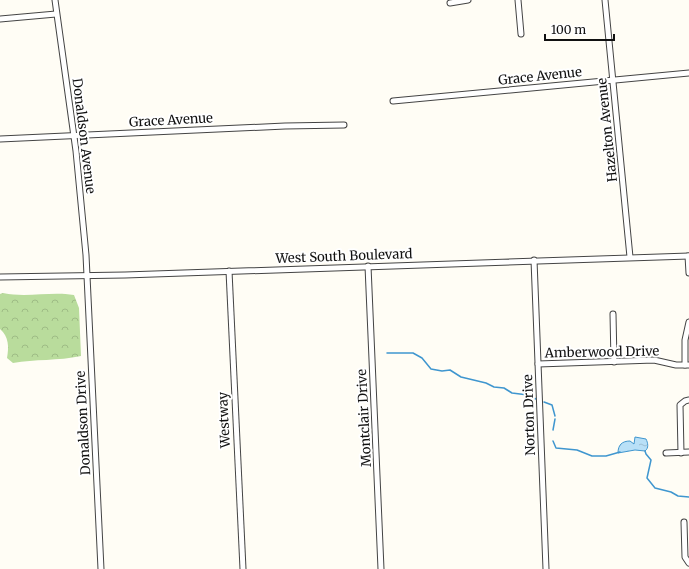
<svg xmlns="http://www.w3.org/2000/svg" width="689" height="569" viewBox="0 0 689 569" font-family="Merriweather,serif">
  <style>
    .forest { fill: url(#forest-crowns) }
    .water { fill: url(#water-ripples); stroke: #3f96cf }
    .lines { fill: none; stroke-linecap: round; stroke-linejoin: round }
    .stream { stroke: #3f96cf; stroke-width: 1.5 }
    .minor-casing { stroke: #444; stroke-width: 7 }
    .minor { stroke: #fff; stroke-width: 5 }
    .labels { text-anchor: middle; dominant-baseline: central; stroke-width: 4; stroke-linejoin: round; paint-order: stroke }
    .street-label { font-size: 13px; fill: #111; stroke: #fff }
  </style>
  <defs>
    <pattern id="forest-crowns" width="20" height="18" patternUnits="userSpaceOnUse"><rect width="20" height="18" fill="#b9dc9c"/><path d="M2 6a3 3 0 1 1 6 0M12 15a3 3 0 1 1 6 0" fill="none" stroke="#9ebc85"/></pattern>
    <pattern id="water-ripples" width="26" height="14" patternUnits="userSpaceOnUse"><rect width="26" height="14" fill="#b9e0f7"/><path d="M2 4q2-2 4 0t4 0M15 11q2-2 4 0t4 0" fill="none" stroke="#9ebfd3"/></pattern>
  </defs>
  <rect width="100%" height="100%" fill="#fffdf5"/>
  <path class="forest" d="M3,293c24,5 48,-2 71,2l5,13 2,48c-23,5 -46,3 -68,7l-6,-5c2,-11 2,-21 -7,-29v-35z"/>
  <path class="water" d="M635,437l11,2c2,4 3,9 -1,12l-10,-1 -17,3c0,-8 4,-12 12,-12l4,3z"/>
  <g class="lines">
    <g class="stream">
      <path d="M387,353h26l9,5 9,11 11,2 8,-1 11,7 25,6 8,4 10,1 8,5 16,2 8,4"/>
      <path d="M544,402l8,3 3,11"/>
      <path d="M553,430l2,-11"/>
      <path d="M553,441l3,7 21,2 15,6h14l14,-4"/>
      <path d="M645,451l1,3 5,6 -4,18 8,10 16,4 7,4 11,1"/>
    </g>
    <g class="minor-casing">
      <g id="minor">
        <path d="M55,0l21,151 10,104 15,314"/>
        <path d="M518,0l3,34"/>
        <path d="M605,0l25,257"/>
        <path d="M450,3l18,-3"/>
        <path d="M0,19l56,-5"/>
        <path d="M393,101l296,-28"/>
        <path d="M0,139l285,-13 59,-1"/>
        <path d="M688,256l1,17"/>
        <path d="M534,260l12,309"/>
        <path d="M368,266l13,303"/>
        <path d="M229,271l14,298"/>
        <path d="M0,277l125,-2 564,-19"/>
        <path d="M613,314l1,48"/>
        <path d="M538,364l116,-4 22,5h13"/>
        <path d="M685,365v-25l4,-18"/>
        <path d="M666,453l23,-1"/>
        <path d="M681,453l-1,-48 5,-4 4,-1"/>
        <path d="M684,522l1,35 4,6"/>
      </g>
    </g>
    <use href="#minor" class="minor"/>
  </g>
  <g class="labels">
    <g class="street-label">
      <text transform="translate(540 76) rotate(-6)">Grace Avenue</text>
      <text transform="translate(171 120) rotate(-3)">Grace Avenue</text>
      <text transform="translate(607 130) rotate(-96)">Hazelton Avenue</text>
      <text transform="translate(84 136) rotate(83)">Donaldson Avenue</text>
      <text transform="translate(344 256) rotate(-2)">West South Boulevard</text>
      <text transform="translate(602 352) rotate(-1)">Amberwood Drive</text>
      <text transform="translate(529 415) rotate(-92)">Norton Drive</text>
      <text transform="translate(364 418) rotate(-93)">Montclair Drive</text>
      <text transform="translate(224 420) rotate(-93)">Westway</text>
      <text transform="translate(83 423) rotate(-93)">Donaldson Drive</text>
    </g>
  </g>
  <path d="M545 34v6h69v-6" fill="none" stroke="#111111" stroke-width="2"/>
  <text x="551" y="34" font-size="12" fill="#111111" stroke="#ffffff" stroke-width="3" paint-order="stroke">100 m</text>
</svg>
